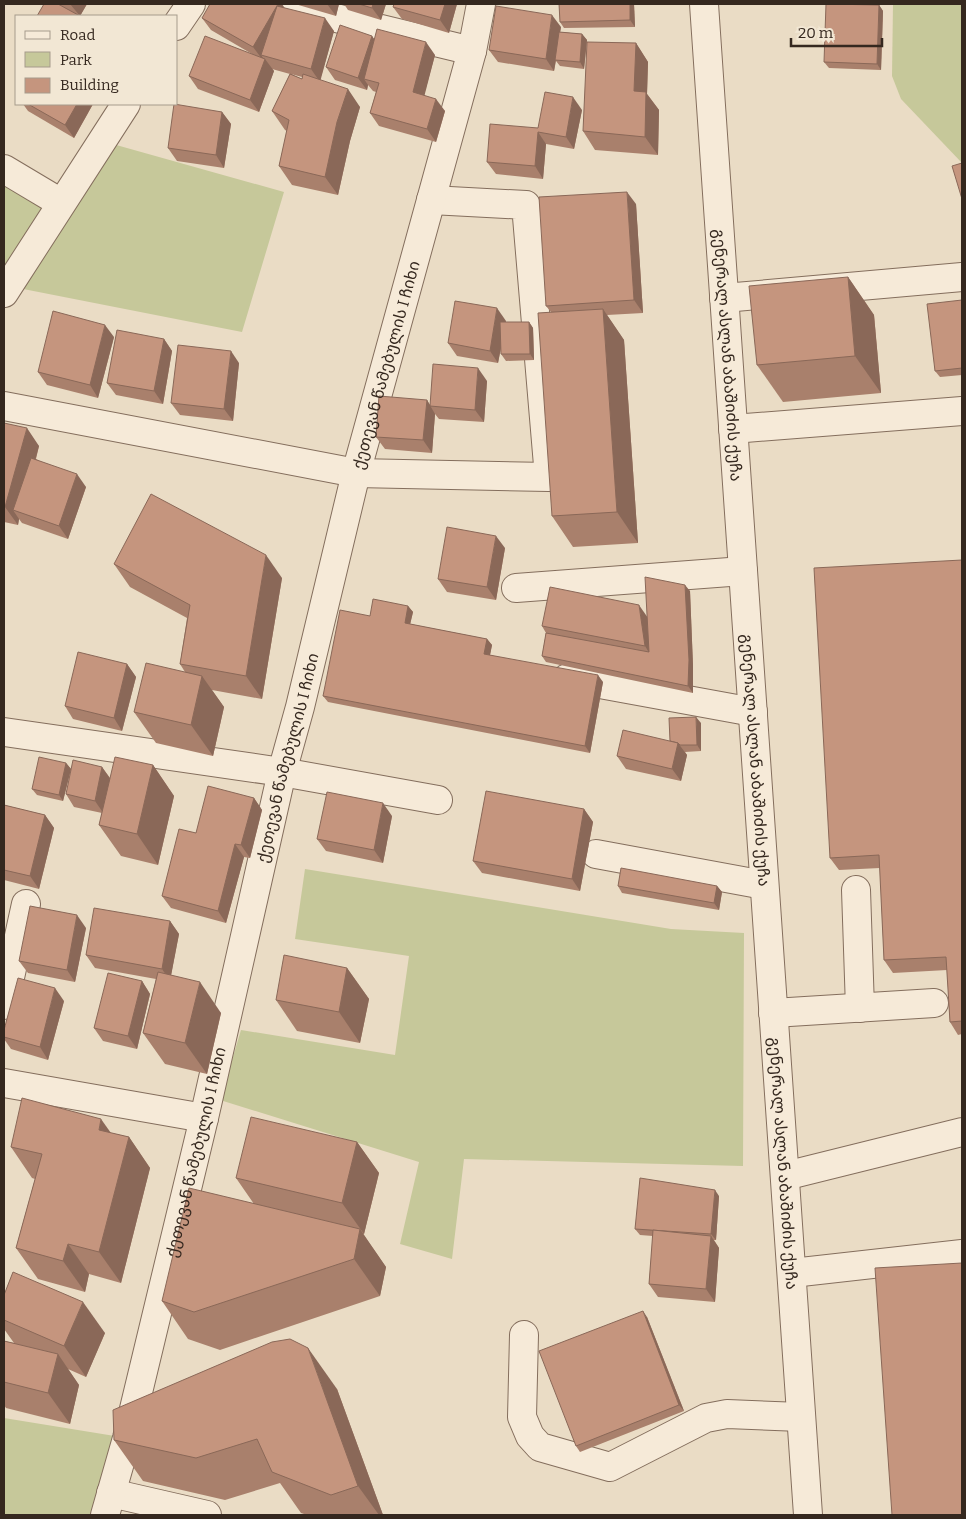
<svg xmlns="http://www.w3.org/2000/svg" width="966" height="1519" viewBox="0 0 966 1519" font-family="Bitter,'Noto Sans Georgian',serif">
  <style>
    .green { fill: #c6c89a }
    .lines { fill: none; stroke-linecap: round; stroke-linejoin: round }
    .minor-casing { stroke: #846e5d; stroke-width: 30 }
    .minor { stroke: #f6ead8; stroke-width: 28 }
    .wall { fill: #a9806c; fill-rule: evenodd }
    .shaded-wall { fill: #8a6858 }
    .building { fill: #c5957e; stroke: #8a6858 }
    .labels { text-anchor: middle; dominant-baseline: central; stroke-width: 4; stroke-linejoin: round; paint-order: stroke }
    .street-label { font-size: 16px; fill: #35281f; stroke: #f2e7d4 }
  </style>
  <rect width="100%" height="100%" fill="#eadcc5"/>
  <g class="green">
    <path d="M893,4h69v159l-61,-64 -9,-23z"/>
    <path d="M102,141l182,51 -42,140 -234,-46 -4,7v-124l57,34z"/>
    <path d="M305,869l366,60 73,4 -1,233 -279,-7 -12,100 -52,-15 19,-82 -199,-62 21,-70 154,25 14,-99 -114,-17z"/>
    <path d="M4,1418l123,20 -22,77h-101z"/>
  </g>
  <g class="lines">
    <g class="minor-casing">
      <g id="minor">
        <path d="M278,4l194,47"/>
        <path id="s1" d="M704,4l104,1511"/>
        <path d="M176,26l15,-22"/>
        <path d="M4,169l57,34"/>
        <path d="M4,293l122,-189"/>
        <path d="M724,298l238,-21"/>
        <path d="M4,406l352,67 193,4 -23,-272 -95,-5"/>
        <path d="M733,429l229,-18"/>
        <path d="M516,588l227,-17"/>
        <path d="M567,678l186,34"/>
        <path d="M4,732l278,40 156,28"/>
        <path d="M596,854l168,31"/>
        <path d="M856,890l4,118"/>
        <path d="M4,1005l22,-101"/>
        <path d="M773,1013l161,-10"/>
        <path d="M4,1083l200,35"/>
        <path d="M785,1176l177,-44"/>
        <path d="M792,1273l170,-19"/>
        <path d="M524,1335l-2,82 8,19 10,11 70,20 96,-49 21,-4 74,3"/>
        <path d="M111,1493l96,22"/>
        <path id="s2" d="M105,1515l22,-77 77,-320 78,-346 18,-65 56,-234 116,-422 9,-47"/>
      </g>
    </g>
    <use href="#minor" class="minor"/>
  </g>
  <g class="wall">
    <path d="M44,4h43l-7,12z"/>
    <path d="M295,4h44l-3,12z"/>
    <path d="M344,4h42l-5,16 -33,-10z"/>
    <path d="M457,4l-8,29 -47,-14 -9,-12z"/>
    <path d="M559,4h75l1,23 -71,1 -4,-6z"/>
    <path d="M879,5l4,6 -2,59 -52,-2 -5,-6z"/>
    <path d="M284,8l50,23 -14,49 40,27 -10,34 -12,54 -46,-10 -13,-19 8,-35 -2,-1 -13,-19 18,-37 -18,-5 2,2 -15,41 -61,-23 -9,-13 63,-22 -41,-24 -9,-12zM291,74l11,3v2z"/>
    <path d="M561,27l-1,5 22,2 5,6 -3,29 -24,-3 -4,-5 -2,10 -56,-9 -9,-12z"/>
    <path d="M372,36l2,4 61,15 -11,40 21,16 -9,31 -57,-16 -9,-13 6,-21 -3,-1 -5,-6 -1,5 -32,-10 -9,-13z"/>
    <path d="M636,43l12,19 -1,32 12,16 -1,45 -63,-5 -12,-19z"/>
    <path d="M23,104h70l-19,34 -46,-27z"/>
    <path d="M582,110l-8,39 -28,-5 -3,35 -47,-5 -9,-12 51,-34z"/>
    <path d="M222,112l9,12 -7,44 -47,-7 -9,-13z"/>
    <path d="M636,204l7,109 -36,2 17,25 14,203 -65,4 -21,-31 -1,-204 -5,-6z"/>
    <path d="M848,277l26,38 7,78 -98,9 -26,-37z"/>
    <path d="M962,300v75l-22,2 -5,-6z"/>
    <path d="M506,321l-1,1h24l4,6 1,32 -28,1 -5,-7v-6l-3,15 -41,-7 -9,-13z"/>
    <path d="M114,337l-16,61 -51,-13 -9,-13z"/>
    <path d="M164,339l8,12 -9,53 -47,-9 -9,-12z"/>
    <path d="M239,363l-6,58 -53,-6 -9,-12z"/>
    <path d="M487,381l-3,41 -45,-3 -4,-5 -3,39 -47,-4 -9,-12 51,-37 3,5z"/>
    <path d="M4,423l35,23 -3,13 50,28 -18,52 -46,-16 -3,-4 -1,6 -14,-3z"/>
    <path d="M505,548l-9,52 -49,-8 -9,-13z"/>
    <path d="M962,560v474l-4,1 -8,-13 -3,-52 -54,3 -9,-13 -4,-92 -41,2 -9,-12z"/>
    <path d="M114,564l168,14 -20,121 -50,-9 12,17 -11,49 -57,-13 -22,-31 51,-40 -5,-8 7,-46 -57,-31z"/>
    <path d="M690,591l3,75v27l-147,-31 -4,-6 4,-23 -4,-7 105,-9z"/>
    <path d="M408,606l5,6 -3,12 77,15 5,6 -2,10 113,27 -13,71 -262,-51 -5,-6 47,-80z"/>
    <path d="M127,664l9,13 -14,54 -49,-12 -8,-13z"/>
    <path d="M701,723v28l-16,1 2,3 -6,26 -55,-12 -9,-13 53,-15z"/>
    <path d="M66,763l5,6 -8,32 -26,-6 -5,-6z"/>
    <path d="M153,765l21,31 -16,69 -37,-9 -22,-31 3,-12 -28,-6 -8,-13 36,-27 8,11z"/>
    <path d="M254,798l8,12 -12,48 -6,-1 -18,66 -55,-15 -9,-12 34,-63z"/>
    <path d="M4,805l41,10 9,13 -15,61 -35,-9z"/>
    <path d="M584,809l9,13 -13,69 -98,-18 -9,-12z"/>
    <path d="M392,816l-9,47 -57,-12 -9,-12z"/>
    <path d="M618,886h99l5,6 -3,18 -97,-17z"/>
    <path d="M170,921l9,13 -8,41 50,38 -14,61 -42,-10 -22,-31 13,-54 -61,-11 -9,-13z"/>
    <path d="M86,928l-11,54 -47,-9 -9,-12z"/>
    <path d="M347,968l22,31 -9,44 -63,-12 -21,-31z"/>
    <path d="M142,981l8,13 -13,55 -34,-8 -9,-13z"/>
    <path d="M64,1001l-16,59 -37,-11 -7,-10v-9z"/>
    <path d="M111,1133l18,4 21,31 -29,115 -32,-9 -4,18 -47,-13 -22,-31 19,-69 -3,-1 -21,-31z"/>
    <path d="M357,1142l22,31 -15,61h-1l23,33 -6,29 -160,54 -32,-11 -26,-38 92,-97 -18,-26z"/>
    <path d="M719,1196l-3,44h-2l5,8 -4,54 -57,-5 -9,-13 4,-48 -13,-1 -5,-6z"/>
    <path d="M4,1295l101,38 -19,44 -18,-8 11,16 -9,39 -64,-16 -2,-3v-64l10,2 -10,-14z"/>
    <path d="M647,1317l37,94 -104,41 -4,-6z"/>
    <path d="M337,1389l46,126h-76l-6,-2 -21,-30 -55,17 -82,-19 -29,-41z"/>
  </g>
  <g class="shaded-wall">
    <path d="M70,4h17l-7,12z"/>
    <path d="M278,4h4l6,9 -27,42 2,3 -1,1 -9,-12z"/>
    <path d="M327,4h12l-3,12z"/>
    <path d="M373,4h13l-5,16 -9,-12z"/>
    <path d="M445,4h12l-8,29 -9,-13z"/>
    <path d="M630,4h4l1,23 -5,-7z"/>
    <path d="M879,5l4,6 -2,59 -4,-6z"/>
    <path d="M552,15l9,12 -7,44 -8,-12z"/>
    <path d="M325,18l9,13 -14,51 -9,-13z"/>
    <path d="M582,34l5,6 -3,29 -4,-7z"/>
    <path d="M372,36l9,12 -17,31 4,6 -1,5 -9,-12z"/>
    <path d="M426,42l9,13 -13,50 -9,-13z"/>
    <path d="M636,43l12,19 -1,32 12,16 -1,45 -13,-18 -11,-46z"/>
    <path d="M265,59l9,12 -15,41 -9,-12z"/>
    <path d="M348,89l12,18 -10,34 -12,54 -13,-18 12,-55z"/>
    <path d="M573,97l9,13 -8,39 -8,-12z"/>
    <path d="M436,99l9,12 -9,31 -9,-13z"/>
    <path d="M77,104h16l-19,34 -9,-13z"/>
    <path d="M222,112l9,12 -7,44 -8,-13z"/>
    <path d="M538,132l8,12 -3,35 -8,-13z"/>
    <path d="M627,192l9,12 7,109 -9,-13z"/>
    <path d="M848,277l26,38 7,78 -26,-37z"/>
    <path d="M497,308l9,13 -8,42 -8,-12z"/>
    <path d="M603,309l21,31 14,203 -21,-31z"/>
    <path d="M529,322l4,6 1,32 -4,-6z"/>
    <path d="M105,325l9,12 -16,61 -8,-13z"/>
    <path d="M164,339l8,12 -9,53 -9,-13z"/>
    <path d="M231,351l8,12 -6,58 -9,-12z"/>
    <path d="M478,368l9,13 -3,41 -9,-12z"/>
    <path d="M427,400l8,14 -3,39 -9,-13z"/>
    <path d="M27,428l12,18 -18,67 -8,-3 6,9 -1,6 -13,-18z"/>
    <path d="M77,474l9,13 -18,52 -9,-13z"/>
    <path d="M496,536l9,12 -9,52 -9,-13z"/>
    <path d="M266,555l16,23 -20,121 -16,-23z"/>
    <path d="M685,585l5,6 3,75v27l-5,-7z"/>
    <path d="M639,605l9,13 5,41 -8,-13z"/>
    <path d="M408,606l5,6 -4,17 -4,-6z"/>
    <path d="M487,639l5,6 -3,15 -5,-6z"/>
    <path d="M127,664l9,13 -14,54 -8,-13z"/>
    <path d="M598,675l5,7 -13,71 -5,-7z"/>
    <path d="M202,676l22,31 -11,49 -22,-31z"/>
    <path d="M696,717l5,6v28l-4,-6z"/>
    <path d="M678,743l9,12 -6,26 -9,-12z"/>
    <path d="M66,763l5,6 -8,32 -4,-6z"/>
    <path d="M153,765l21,31 -16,69 -21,-31z"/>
    <path d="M102,767l9,13 -7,34 -9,-13z"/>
    <path d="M254,798l8,12 -12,48 -9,-13z"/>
    <path d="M383,803l9,13 -9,47 -9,-13z"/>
    <path d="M584,809l9,13 -13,69 -8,-12z"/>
    <path d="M45,815l9,13 -15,61 -9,-13z"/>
    <path d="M235,844l9,13 -18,66 -8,-12z"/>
    <path d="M717,886l5,6 -3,18 -5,-7z"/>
    <path d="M77,915l9,13 -11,54 -8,-12z"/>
    <path d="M170,921l9,13 -9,47 -8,-12z"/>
    <path d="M347,968l22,31 -9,44 -21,-31z"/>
    <path d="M142,981l8,13 -13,55 -9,-13z"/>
    <path d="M200,982l21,31 -14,61 -22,-31z"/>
    <path d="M55,988l9,13 -16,59 -8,-13z"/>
    <path d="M101,1119l22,31 -24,-20z"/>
    <path d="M129,1137l21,31 -29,115 -22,-31z"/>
    <path d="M357,1142l22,31 -15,61 -22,-31z"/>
    <path d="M715,1190l4,6 -3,44 -5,-6z"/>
    <path d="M360,1229l26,38 -6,29 -26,-37z"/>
    <path d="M711,1236l8,12 -4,54 -9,-13z"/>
    <path d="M68,1244l21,30 -4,18 -22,-31z"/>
    <path d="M83,1302l22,31 -19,44 -22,-31z"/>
    <path d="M643,1311l4,6 37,94 -5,-6z"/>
    <path d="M308,1348l29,41 46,126h-4l-21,-29z"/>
    <path d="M58,1354l21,31 -9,39 -22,-31z"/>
  </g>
  <g class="building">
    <path d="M44,4h14l22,12h-43z"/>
    <path d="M210,4h68l-25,43 -51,-29z"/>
    <path d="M359,4h14l-1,4z"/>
    <path d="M394,4h51l-5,16 -47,-13z"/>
    <path d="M559,4h71v16l-70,2z"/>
    <path d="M826,4l53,1 -2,59 -53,-2z"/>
    <path d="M277,6l48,12 -14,51 -50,-14z"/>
    <path d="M496,6l56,9 -6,44 -57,-9z"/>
    <path d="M340,25l32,11 -14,42 -32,-11z"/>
    <path d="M377,29l49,13 -13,50 23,7 -9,30 -57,-16 9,-30 -15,-4z"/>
    <path d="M559,32l23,2 -2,28 -25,-2z"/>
    <path d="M205,36l60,23 -15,41 -61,-24z"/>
    <path d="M587,42l49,1 -2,48 12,1 -1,45 -62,-6z"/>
    <path d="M290,74l12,5 1,-5 45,15 -11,33 -12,55 -46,-11 10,-46 -17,-9z"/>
    <path d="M545,92l28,5 -7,40 -28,-5 -3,34 -48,-4 3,-38 48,4z"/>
    <path d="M28,104h49l-12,21z"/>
    <path d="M174,104l48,8 -6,43 -48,-7z"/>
    <path d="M962,163v36l-10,-33z"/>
    <path d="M627,192l7,108 -88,6 -7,-109z"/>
    <path d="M848,277l7,79 -98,9 -8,-79z"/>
    <path d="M962,300v68l-27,3 -8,-67z"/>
    <path d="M455,301l42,7 -7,43 -42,-8z"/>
    <path d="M603,309l14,203 -65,4 -14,-203z"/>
    <path d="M53,311l52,14 -15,60 -52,-13z"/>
    <path d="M500,322h29l1,32h-29z"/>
    <path d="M117,330l47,9 -10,52 -47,-8z"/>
    <path d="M178,345l53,6 -7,58 -53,-6z"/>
    <path d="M433,364l45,4 -3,42 -45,-4z"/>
    <path d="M379,396l48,4 -4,40 -47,-3z"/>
    <path d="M4,423l23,5 -22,79h-1z"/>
    <path d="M31,458l46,16 -18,52 -46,-16z"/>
    <path d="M151,494l115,61 -20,121 -66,-12 10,-59 -76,-41z"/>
    <path d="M447,527l49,9 -9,51 -49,-8z"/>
    <path d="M962,560v461l-12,1 -4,-65 -62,3 -5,-105 -49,3 -16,-290z"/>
    <path d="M645,577l40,8 4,75 -1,26 -146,-30 4,-23 103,19z"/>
    <path d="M550,587l89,18 6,41 -103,-20z"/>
    <path d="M373,599l35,7 -3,17 82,16 -3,15 114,21 -13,71 -262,-50 17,-86 30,6z"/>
    <path d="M78,652l49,12 -13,54 -49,-12z"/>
    <path d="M146,663l56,13 -11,49 -57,-13z"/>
    <path d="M696,717l1,28h-17l-2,-2 -8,-2 -1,-23z"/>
    <path d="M623,730l55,13 -6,26 -55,-13z"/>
    <path d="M39,757l27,6 -7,32 -27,-6z"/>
    <path d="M115,757l38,8 -16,69 -38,-9z"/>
    <path d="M73,760l29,7 -7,34 -29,-7z"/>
    <path d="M208,786l46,12 -13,47 -6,-1 -17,67 -56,-15 17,-67 17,4z"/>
    <path d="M486,791l98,18 -12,70 -99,-18z"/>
    <path d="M327,792l56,11 -9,47 -57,-11z"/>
    <path d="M4,805l41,10 -15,61 -26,-6z"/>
    <path d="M621,868l96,18 -3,17 -96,-17z"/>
    <path d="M30,906l47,9 -10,55 -48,-9z"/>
    <path d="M94,908l76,13 -8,48 -76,-14z"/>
    <path d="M284,955l63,13 -8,44 -63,-12z"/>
    <path d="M158,972l42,10 -15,61 -42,-10z"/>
    <path d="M108,973l34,8 -14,55 -34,-8z"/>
    <path d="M18,978l37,10 -15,59 -36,-10v-7z"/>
    <path d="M22,1098l79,21 -2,11 30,7 -30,115 -31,-8 -5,17 -47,-13 26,-94 -31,-7z"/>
    <path d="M251,1117l106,25 -15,61 -106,-25z"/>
    <path d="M640,1178l75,12 -4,44 -76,-5z"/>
    <path d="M189,1188l171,41 -6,30 -160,53 -32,-11z"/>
    <path d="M653,1230l58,6 -5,53 -57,-5z"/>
    <path d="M962,1263v252h-70l-17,-247z"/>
    <path d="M13,1272l70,30 -19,44 -60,-26v-25z"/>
    <path d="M643,1311l36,94 -103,41 -37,-95z"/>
    <path d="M290,1339l18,9 50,138 -27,9 -59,-23 -15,-33 -61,19 -82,-18 -1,-30 159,-68z"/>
    <path d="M4,1341l54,13 -10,39 -44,-11z"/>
  </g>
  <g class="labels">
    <g class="street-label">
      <text stroke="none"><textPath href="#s1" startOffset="352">გენერალ ასლან აბაშიძის ქუჩა</textPath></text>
      <text stroke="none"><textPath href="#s2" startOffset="1184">ქეთევან წამებულის I ჩიხი</textPath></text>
      <text stroke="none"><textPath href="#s2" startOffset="779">ქეთევან წამებულის I ჩიხი</textPath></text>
      <text stroke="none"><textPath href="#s1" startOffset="758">გენერალ ასლან აბაშიძის ქუჩა</textPath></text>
      <text stroke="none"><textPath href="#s2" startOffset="374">ქეთევან წამებულის I ჩიხი</textPath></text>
      <text stroke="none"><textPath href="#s1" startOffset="1162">გენერალ ასლან აბაშიძის ქუჩა</textPath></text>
    </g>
  </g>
  <rect width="966" height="1519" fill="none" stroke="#35281f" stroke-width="10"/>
  <rect x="15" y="15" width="162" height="90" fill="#f2e7d4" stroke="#a69b8c"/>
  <rect x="25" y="31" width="25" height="8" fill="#f6ead8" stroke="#a69b8c"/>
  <text x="60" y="40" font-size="15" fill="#35281f">Road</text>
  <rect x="25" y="52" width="25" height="15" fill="#c6c89a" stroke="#a69b8c"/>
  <text x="60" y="65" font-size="15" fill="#35281f">Park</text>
  <rect x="25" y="78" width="25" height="15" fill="#c5957e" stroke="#a69b8c"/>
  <text x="60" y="90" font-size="15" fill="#35281f">Building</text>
  <path d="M791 38v8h91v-8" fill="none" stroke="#35281f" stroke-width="2.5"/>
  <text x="798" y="38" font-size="15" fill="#35281f" stroke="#f2e7d4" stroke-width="4" paint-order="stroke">20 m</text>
</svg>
